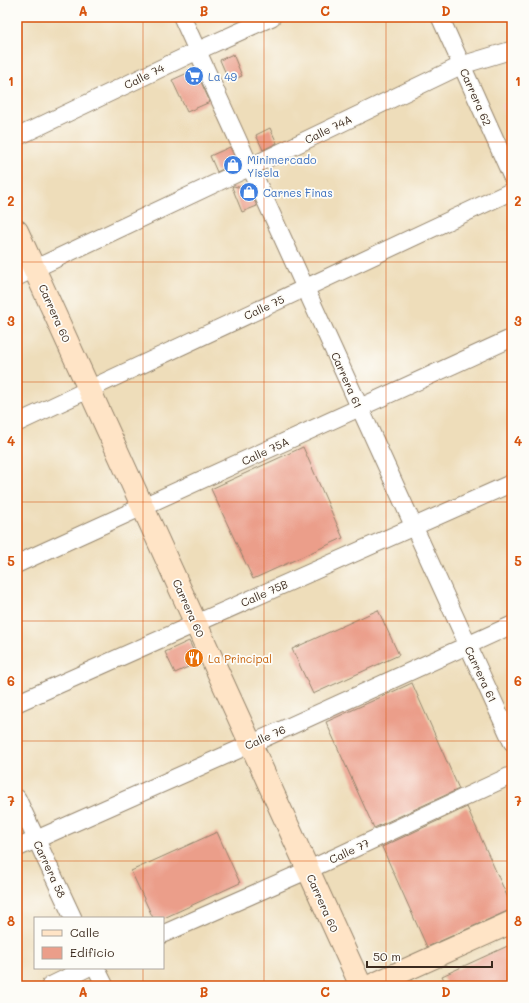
<svg xmlns="http://www.w3.org/2000/svg" width="529" height="1003" viewBox="0 0 529 1003" font-family="Mali,sans-serif">
  <style>
    .built { fill: #f7d1c8 }
    .building { fill: #eb9e8a }
    .lines { fill: none; stroke-linecap: round; stroke-linejoin: round }
    .street-casing { stroke: #94846c; stroke-width: 19 }
    .secondary-casing { stroke: #94846c; stroke-width: 24 }
    .street { stroke: #fff; stroke-width: 17 }
    .secondary { stroke: #ffe4c6; stroke-width: 22 }
    .grid { fill: none; stroke: #d7540e; stroke-width: 1; stroke-opacity: 0.55 }
    .labels { text-anchor: middle; dominant-baseline: central; stroke-width: 3.5; stroke-linejoin: round; paint-order: stroke }
    .street-label { font-size: 11px; fill: #3b2a1e; stroke: #fdfcf7 }
    .shop-label { font-size: 11px; fill: #366cbe; stroke: #fdfcf7; text-anchor: start }
    .food-label { font-size: 11px; fill: #c56008; stroke: #fdfcf7; text-anchor: start }
    .neatline { fill: none; stroke: #d7540e; stroke-width: 1.5 }
    .grid-label { font-size: 13px; text-anchor: middle; font-weight: bold; fill: #d7540e }
  </style>
  <rect width="100%" height="100%" fill="#fdfcf7"/>
  <filter id="ink" filterUnits="userSpaceOnUse"><feTurbulence type="fractalNoise" baseFrequency=".025" numOctaves="2"/><feDisplacementMap in="SourceGraphic" scale="8" xChannelSelector="R" yChannelSelector="G"/><feConvolveMatrix kernelMatrix="1 2 1 2 8 2 1 2 1" color-interpolation-filters="sRGB"/></filter>
  <filter id="wash" filterUnits="userSpaceOnUse"><feTurbulence type="fractalNoise" baseFrequency=".012" numOctaves="4" result="noise"/><feDisplacementMap in="SourceGraphic" scale="16" xChannelSelector="R" yChannelSelector="G"/><feGaussianBlur stdDeviation="0.9" result="paint"/><feColorMatrix in="noise" values="0 0 0 0 0 0 0 0 0 0 0 0 0 0 0 0 0 1.4 0 .05"/><feComposite in="paint" operator="in"/></filter>
  <g filter="url(#wash)">
    <rect width="100%" height="100%" fill="#eeddba"/>
    <path class="built" d="M512,100v33l-12,-28z"/>
    <g id="blocks">
      <g class="building">
        <path d="M233,54l9,22 -13,5 -9,-21z"/>
        <path d="M192,71l5,2 13,29 -23,10 -15,-32z"/>
        <path d="M270,128l7,15 -14,7 -7,-15z"/>
        <path d="M230,147l7,15 -20,10 -7,-16z"/>
        <path d="M233,186l16,3 8,17 -15,6 -10,-25z"/>
        <path d="M303,447l40,91 -90,41 -42,-90z"/>
        <path d="M378,610l21,45 -86,39 -21,-45z"/>
        <path d="M189,641l10,21 -24,11 -10,-21z"/>
        <path d="M412,683l47,106 -85,39 -48,-106z"/>
        <path d="M467,807l45,100v2l-85,38 -45,-100z"/>
        <path d="M217,832l23,51 -76,35h-11l-22,-47z"/>
        <path d="M512,944v42h-65l-5,-10z"/>
      </g>
    </g>
  </g>
  <g filter="url(#ink)">
    <use href="#blocks" fill-opacity="0" stroke="#94846c" stroke-width="1"/>
    <g class="lines">
      <g class="street-casing">
        <g id="street">
          <path d="M182,17l330,725"/>
          <path d="M440,17l72,160"/>
          <path d="M17,137l180,-86 75,-34"/>
          <path d="M17,277l233,-110 212,-102 50,-15"/>
          <path d="M17,423l495,-232"/>
          <path d="M17,564l495,-226"/>
          <path d="M17,703l495,-220"/>
          <path d="M17,798l56,120"/>
          <path d="M17,848l234,-104 261,-119"/>
          <path d="M163,934l145,-64 204,-95"/>
          <path d="M96,968l9,18"/>
          <path d="M50,986l37,-18"/>
        </g>
      </g>
      <g class="secondary-casing">
        <g id="secondary">
          <path d="M17,231l344,755"/>
          <path d="M370,986l142,-64"/>
        </g>
      </g>
      <use href="#street" class="street"/>
      <use href="#secondary" class="secondary"/>
    </g>
  </g>
  <path class="grid" d="M143,17v901M264,17v969M386,17v969M17,142h495M17,262h495M17,382h495M17,502h495M17,621h495M17,741h495M17,861h495M143,968v18"/>
  <defs>
    <g id="supermarket-disc" transform="scale(1)"><circle r="9.5" fill="#3f7fe0" stroke="#fdfcf7"/><path d="M-6-5.5h2.5l.6 2H6L4.5 2H-2.5L-4.4-4H-6ZM-1.5 3.2a1.3 1.3 0 1 0 .1 0ZM3 3.2a1.3 1.3 0 1 0 .1 0Z" fill="#fff"/></g>
    <g id="shop-disc" transform="scale(1)"><circle r="9.5" fill="#3f7fe0" stroke="#fdfcf7"/><path d="M-5-2.5h2.3a2.7 3.5 0 0 1 5.4 0H5L5.5 6h-11ZM-1.5-2.5h3a1.5 2.3 0 0 0-3 0Z" fill="#fff"/></g>
    <g id="restaurant-disc" transform="scale(1)"><circle r="9.5" fill="#e8710a" stroke="#fdfcf7"/><path d="M-5-6h1v4h1v-4h1v4h1v-4h1v5L-1.5 .5V6h-2V.5L-5-1ZM5-6V6H3V1.5H1.5Q1.5-4 5-6Z" fill="#fff"/></g>
  </defs>
  <g fill-rule="evenodd">
    <use href="#supermarket-disc" x="194" y="76"/>
    <use href="#shop-disc" x="233" y="165"/>
    <use href="#shop-disc" x="249" y="192"/>
    <use href="#restaurant-disc" x="194" y="658"/>
  </g>
  <g class="labels">
    <g class="street-label">
      <text transform="translate(144 76) rotate(-26)">Calle 74</text>
      <text transform="translate(476 97) rotate(66)">Carrera 62</text>
      <text transform="translate(328 129) rotate(-26)">Calle 74A</text>
      <text transform="translate(264 307) rotate(-25)">Calle 75</text>
      <text transform="translate(55 313) rotate(66)">Carrera 60</text>
      <text transform="translate(347 380) rotate(66)">Carrera 61</text>
      <text transform="translate(265 451) rotate(-25)">Calle 75A</text>
      <text transform="translate(264 593) rotate(-24)">Calle 75B</text>
      <text transform="translate(189 608) rotate(66)">Carrera 60</text>
      <text transform="translate(481 674) rotate(65)">Carrera 61</text>
      <text transform="translate(265 737) rotate(-24)">Calle 76</text>
      <text transform="translate(349 851) rotate(-25)">Calle 77</text>
      <text transform="translate(50 869) rotate(65)">Carrera 58</text>
      <text transform="translate(323 903) rotate(66)">Carrera 60</text>
    </g>
    <g class="shop-label">
      <text x="208" y="76">La 49</text>
      <text x="247" y="159">Minimercado<tspan x="247" dy="13">Yisela</tspan></text>
      <text x="263" y="192">Carnes Finas</text>
    </g>
    <g class="food-label">
      <text x="208" y="658">La Principal</text>
    </g>
  </g>
  <rect width="529" height="1003" fill="none" stroke="#fdfcf7" stroke-width="44"/>
  <rect x="34" y="917" width="130" height="52" fill="#fdfcf7" stroke="#afa8a0"/>
  <rect x="42" y="930" width="20" height="6" fill="#ffe4c6" stroke="#afa8a0"/>
  <text x="70" y="937" font-size="12" fill="#3b2a1e">Calle</text>
  <rect x="42" y="947" width="20" height="12" fill="#eb9e8a" stroke="#afa8a0"/>
  <text x="70" y="957" font-size="12" fill="#3b2a1e">Edificio</text>
  <path d="M367 961v6h125v-6" fill="none" stroke="#3b2a1e" stroke-width="2"/>
  <text x="373" y="961" font-size="12" fill="#3b2a1e" stroke="#fdfcf7" stroke-width="3" paint-order="stroke">50 m</text>
  <rect x="22" y="22" width="485" height="959" class="neatline"/>
  <g class="grid-label">
    <text x="83" y="16">A</text>
    <text x="204" y="16">B</text>
    <text x="325" y="16">C</text>
    <text x="446" y="16">D</text>
    <text x="11" y="86">1</text>
    <text x="518" y="86">1</text>
    <text x="11" y="206">2</text>
    <text x="518" y="206">2</text>
    <text x="11" y="326">3</text>
    <text x="518" y="326">3</text>
    <text x="11" y="446">4</text>
    <text x="518" y="446">4</text>
    <text x="11" y="566">5</text>
    <text x="518" y="566">5</text>
    <text x="11" y="686">6</text>
    <text x="518" y="686">6</text>
    <text x="11" y="806">7</text>
    <text x="518" y="806">7</text>
    <text x="11" y="926">8</text>
    <text x="518" y="926">8</text>
    <text x="83" y="997">A</text>
    <text x="204" y="997">B</text>
    <text x="325" y="997">C</text>
    <text x="446" y="997">D</text>
  </g>
</svg>
